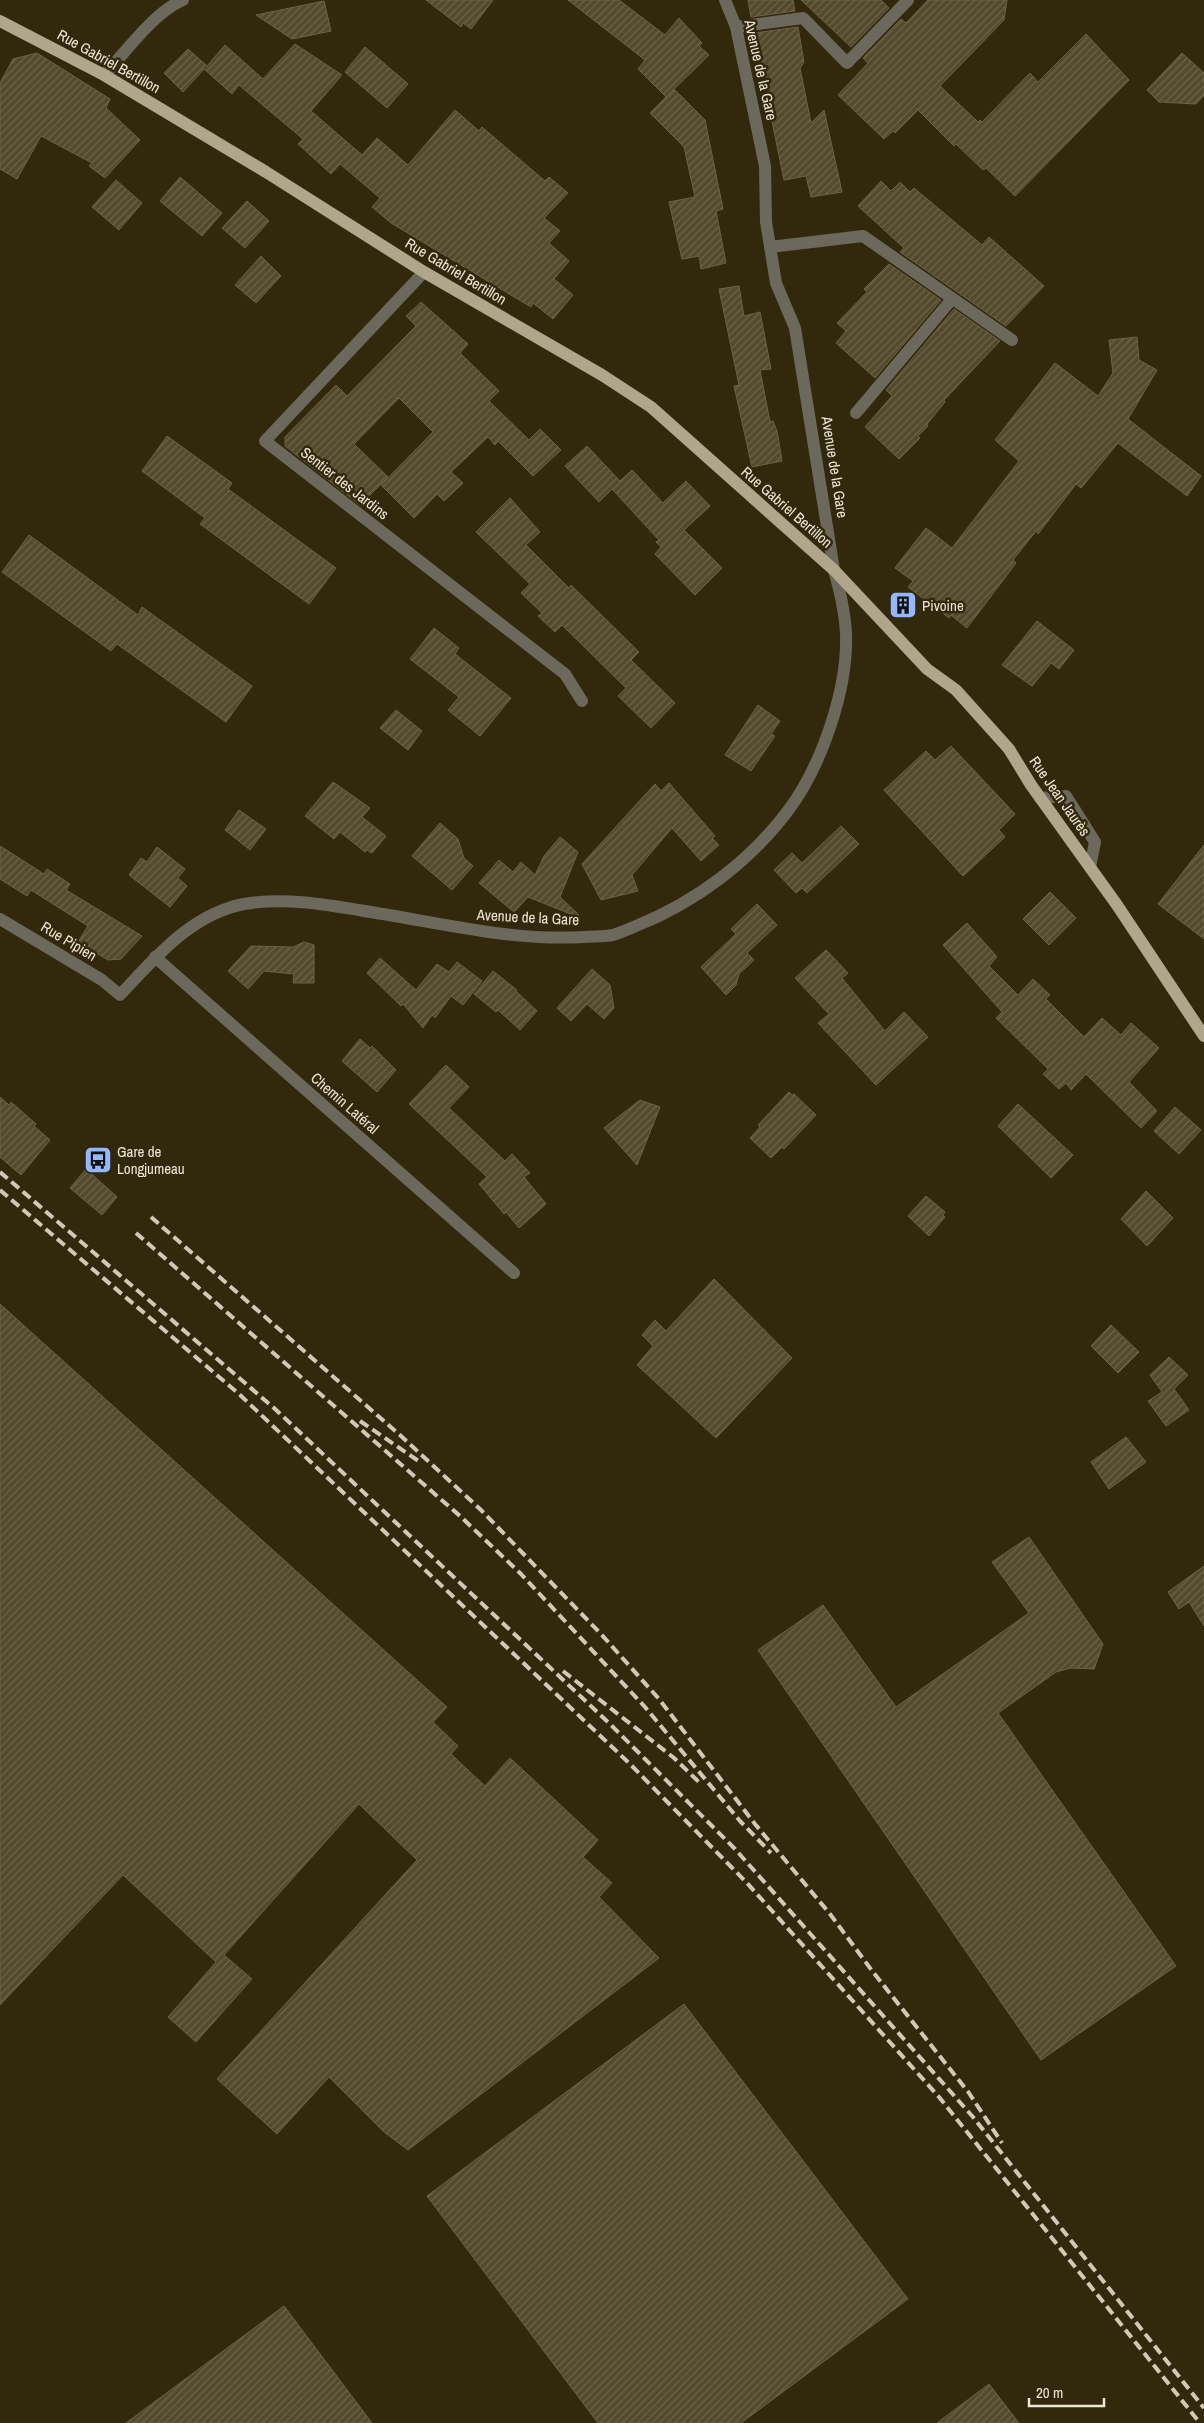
<svg xmlns="http://www.w3.org/2000/svg" width="1204" height="2423" viewBox="0 0 1204 2423" font-family="'Archivo Narrow',sans-serif">
  <style>
    .building { fill: url(#building-hatch); stroke: #6c6245 }
    .lines { fill: none; stroke-linecap: round; stroke-linejoin: round }
    .minor { stroke: #6c685b; stroke-width: 12 }
    .major { stroke: #afa68c; stroke-width: 12 }
    .rail { stroke: #d0c9b7; stroke-width: 4; stroke-dasharray: 10 5; stroke-linecap: butt }
    .labels { text-anchor: middle; dominant-baseline: central; stroke-width: 5; stroke-linejoin: round; paint-order: stroke }
    .street-label { font-size: 15px; fill: #ece6d6; stroke: #32290d }
    .poi-label { font-size: 15px; fill: #ece6d6; stroke: #32290d; text-anchor: start }
  </style>
  <defs>
    <pattern id="building-hatch" width="6" height="6" patternUnits="userSpaceOnUse" patternTransform="scale(1.25)"><rect width="6" height="6" fill="#534a2d"/><path d="M-1 1l2-2M0 6l6-6M5 7l2-2" fill="none" stroke="#6c644b"/></pattern>
  </defs>
  <rect width="100%" height="100%" fill="#32290d"/>
  <g class="building">
    <path d="M426,0h67l-22,29 -8,-6 -2,4z"/>
    <path d="M568,0h51l46,35 14,-17 23,25 -3,3 10,9 -43,42 -28,-28 7,-9z"/>
    <path d="M748,0h45l2,11 -44,6z"/>
    <path d="M801,0h80l8,8 -38,39z"/>
    <path d="M928,0h79l-3,20 -64,66 38,36 2,-2 2,2 48,-49 8,9 48,-48 43,46 -114,116 -29,-28 -3,2 -27,-26 -2,2 -36,-36 -23,23 -2,-2 -9,8 -46,-44 30,-32 -5,-5 38,-39 5,4z"/>
    <path d="M324,1l7,30 -39,8 -36,-24z"/>
    <path d="M798,27l6,35 -4,6 11,55 13,-13 18,82 -31,5 -5,-21 -22,4 -30,-147z"/>
    <path d="M295,44l47,31 -31,36 51,44 15,-17 31,27 47,-55 24,21 3,-4 63,54 4,-4 19,16 -24,25 16,13 -11,12 20,18 -15,18 19,16 -20,24 -20,-16 -2,4 -140,-84 -19,-16 8,-9 -40,-34 -9,10 -33,-30 5,-5 -64,-54 -7,9 -28,-25 -21,23 -19,-19 24,-24 19,17 18,-21 38,34z"/>
    <path d="M365,47l43,37 -21,24 -42,-36z"/>
    <path d="M37,53l73,46 -4,9 34,32 -35,38 -16,-12 3,-3 -51,-27 -24,43 -17,-10v-86l13,-24z"/>
    <path d="M1182,53l22,20v22l-8,9 -37,-2 -12,-12z"/>
    <path d="M674,89l31,31 18,89 -7,2 10,52 -25,6 -2,-13 -17,3 -13,-57 26,-5 -11,-50 -34,-34z"/>
    <path d="M180,177l42,36 -20,23 -42,-35z"/>
    <path d="M116,180l26,23 -23,27 -27,-23z"/>
    <path d="M881,181l10,10 9,-9 10,10 4,-4 68,57 7,-8 55,49 -38,40 -106,-74 4,-4 -46,-42z"/>
    <path d="M247,201l22,20 -24,27 -23,-20z"/>
    <path d="M261,256l20,20 -25,27 -21,-18z"/>
    <path d="M889,264l52,36 -66,78 -39,-35 10,-12 -9,-8 30,-31 -3,-3z"/>
    <path d="M739,286l5,30 16,-4 11,57 -11,1 10,52 3,-1 4,10 5,30 -30,6 -18,-81 5,-1 -20,-96z"/>
    <path d="M421,302l47,42 -8,9 39,38 -10,10 40,39 11,-11 21,21 -28,26 -35,-35 -3,4 -7,-8 -37,35 12,11 -19,18 -7,-7 -23,24 -33,-33 52,-53 -34,-34 -45,46 34,33 -28,28 -75,-59v-9l51,-52 11,11 69,-70 -10,-10z"/>
    <path d="M954,309l46,32 -56,59 1,2 -18,22 1,2 -10,10 2,2 -21,21 -34,-32 27,-31 -6,-6z"/>
    <path d="M1137,337l2,23 18,10 -29,49 73,57 -14,20 -69,-53 -37,45 -5,-4 -38,50 -2,-3 -23,29 3,3 -49,65 -16,-13 -2,3 -41,-31 5,-6 -18,-13 31,-40 26,20 67,-87 -24,-21 60,-77 43,33 15,-23 -4,-33z"/>
    <path d="M167,436l65,47 -4,6 108,79 -27,36 -109,-80 5,-6 -63,-47z"/>
    <path d="M587,446l33,35 -1,1 13,-12 31,33 23,-22 24,25 -26,24 38,38 -27,27 -40,-41 6,-7 -5,-5 3,-2 -47,-51 -13,13 -34,-36z"/>
    <path d="M510,498l30,34 -14,13 43,43 2,-3 68,67 -8,8 44,43 -24,25 -33,-32 8,-8 -64,-63 -7,7 -17,-16 4,-3 -21,-20 9,-9 -54,-52z"/>
    <path d="M29,535l109,80 4,-8 110,79 -26,36 -109,-78 -6,7 -109,-79z"/>
    <path d="M1037,621l37,29 -15,19 -8,-6 -19,23 -30,-21z"/>
    <path d="M434,628l25,20 -4,6 56,44 -31,38 -32,-26 11,-13 -49,-38z"/>
    <path d="M758,705l22,16 -9,13 4,2 -24,35 -26,-16z"/>
    <path d="M396,710l26,21 -14,19 -28,-22z"/>
    <path d="M951,746l64,68 -16,16 6,7 -42,39 -79,-86 42,-39 9,9z"/>
    <path d="M333,782l37,26 -8,9 24,19 -14,17 -5,-3 -2,2 -25,-20 -6,7 -29,-23z"/>
    <path d="M669,783l46,53 -3,2 7,7 -18,16 -29,-33 -40,47 6,16 -37,9 -19,-36 73,-80 6,7z"/>
    <path d="M239,810l27,19 -16,21 -25,-20z"/>
    <path d="M440,823l18,16 6,19 9,8 -21,24 -40,-34z"/>
    <path d="M841,826l18,18 -52,49 -5,-5 -6,5 -22,-23 18,-17 10,10z"/>
    <path d="M560,837l18,15 -18,45 19,18 -1,2 -50,-20 -14,15 -35,-29 20,-23 14,12 8,-10 14,13 9,-19z"/>
    <path d="M1204,845v94l-46,-35z"/>
    <path d="M0,846l44,28 3,-5 23,15 -4,6 76,46 -21,23 -13,1 -30,-18 10,-16 -57,-36 -4,6 -27,-17z"/>
    <path d="M157,847l28,22 -7,9 9,8 -17,21 -41,-32 12,-17 6,4z"/>
    <path d="M1050,892l26,26 -27,27 -26,-26z"/>
    <path d="M757,904l20,21 -30,28 7,7 -15,14 -3,11 -10,10 -25,-28 35,-33 -5,-5z"/>
    <path d="M967,923l30,34 -8,9 29,29 15,-16 17,16 -4,4 38,38 18,-19 19,17 10,-12 28,25 -30,34 28,29 -16,17 -55,-54 -15,16 -5,-7 -7,6 -16,-15 5,-5 -52,-51 6,-6 -59,-67z"/>
    <path d="M304,942l10,3v38h-21l1,-9 -30,-3 -16,18 -20,-18 23,-25 42,1z"/>
    <path d="M826,950l22,23 -6,5 43,53 19,-19 24,25 -52,48 -58,-62 11,-9 -34,-36z"/>
    <path d="M380,958l36,32 21,-26 12,8 8,-10 25,19 -19,24 -12,-9 -16,22 -3,-3 -9,13 -20,-24 -2,2 -34,-33z"/>
    <path d="M592,969l18,16 4,23 -10,11 -17,-15 -16,17 -14,-13z"/>
    <path d="M493,971l24,19 -1,1 21,20 -17,19 -22,-20 -2,2 -22,-18z"/>
    <path d="M360,1039l10,9 2,-2 24,24 -19,22 -35,-31z"/>
    <path d="M446,1065l23,22 -20,21 56,53 7,-7 18,19 -6,4 22,27 -27,24 -13,-16 -2,2 -25,-30 8,-7 -78,-73z"/>
    <path d="M789,1092l3,3 2,-1 22,21 -32,34 -2,-2 -11,11 -21,-20 10,-11 -2,-2z"/>
    <path d="M0,1097l9,8 2,-3 25,22 -2,2 16,14 -29,35 -21,-18z"/>
    <path d="M640,1100l20,7 -23,58 -33,-37z"/>
    <path d="M1018,1104l55,51 -22,23 -53,-52z"/>
    <path d="M1175,1107l26,23 -22,24 -25,-23z"/>
    <path d="M86,1169l31,28 -15,18 -32,-27z"/>
    <path d="M1146,1191l27,27 -26,28 -26,-27z"/>
    <path d="M926,1196l19,16 -2,3 2,2 -16,19 -21,-20z"/>
    <path d="M714,1279l78,79 -76,80 -79,-73 16,-19 -11,-11 13,-15 11,11z"/>
    <path d="M0,1304l447,403 -14,15 25,24 -7,8 34,32 25,-28 88,82 -15,17 29,26 -13,14 60,61 -251,192 -24,-18 -55,-55 -52,57 -60,-55 200,-219 -58,-56 -135,151 28,24 -56,63 -28,-25 48,-55 -93,-87 -123,130z"/>
    <path d="M1111,1325l28,27 -21,21 -27,-27z"/>
    <path d="M1169,1357l19,18 -14,14 15,21 -23,16 -18,-25 14,-9 -12,-17z"/>
    <path d="M1126,1437l20,25 -37,27 -18,-27z"/>
    <path d="M1029,1537l74,107 -9,25 -23,-1 -15,4 -58,41 178,253 -135,94 -283,-410 65,-45 73,102 133,-94 -37,-51z"/>
    <path d="M1204,1566v60l-15,-24 -10,7 -11,-17z"/>
    <path d="M684,2004l224,295 -167,124h-143l-171,-227z"/>
    <path d="M284,2306l88,117h-246z"/>
    <path d="M989,2384l30,39h-82z"/>
  </g>
  <g class="lines">
    <g class="minor">
      <path d="M736,27l67,-9 44,45 61,-63"/>
      <path d="M104,75c22,-23 50,-63 79,-75"/>
      <path d="M770,247l93,-11 149,104"/>
      <path d="M424,272l-159,169 300,233 17,27"/>
      <path d="M856,413l96,-114"/>
      <path d="M1040,798l26,-2 29,46 -5,25"/>
      <path d="M0,919l102,61 18,15c35,-37 71,-81 124,-91 46,-8 94,3 139,10 66,11 132,27 200,23 9,-1 20,0 30,-2 7,-2 16,-6 23,-9 60,-24 115,-65 154,-118 32,-44 58,-119 56,-174 -1,-22 -6,-43 -12,-64l-39,-242 -19,-45 -10,-61 -1,-56 -29,-139 -11,-27"/>
      <path d="M155,957l359,316"/>
    </g>
    <path class="major" d="M0,21l104,54 162,97 158,100 178,103 49,32 183,163 93,99 29,21 53,59 22,36 86,120 87,131"/>
    <g class="rail">
      <path d="M0,1172l274,236 336,316 125,125 238,268 231,291"/>
      <path d="M0,1190l239,204 390,369 118,120 192,214 261,326"/>
      <path d="M151,1217l250,219 80,74 120,124 58,65 96,125 75,90 43,58 96,121 33,50"/>
      <path d="M136,1233l324,283 61,58 124,133 95,114 31,32"/>
      <path d="M360,1421l60,41"/>
      <path d="M563,1671l111,87 28,27"/>
    </g>
  </g>
  <defs>
    <g id="building-square" transform="scale(1.4375)"><rect x="-9" y="-9" width="18" height="18" rx="4" fill="#94b7fd" stroke="#32290d"/><path d="M-4-6H4V6H1V3H-1V6H-4ZM-2.5-4.3h1.7v1.8h-1.7ZM.8-4.3h1.7v1.8H.8ZM-2.5-1h1.7V.8h-1.7ZM.8-1h1.7V.8H.8Z" fill="#111"/></g>
    <g id="bus-square" transform="scale(1.4375)"><rect x="-9" y="-9" width="18" height="18" rx="4" fill="#94b7fd" stroke="#32290d"/><path d="M-5-6H5V4H4V6H2V4H-2V6H-4V4H-5ZM-3.5-4V0h7V-4ZM-3.5 1.2v1.5H-2V1.2ZM2 1.2v1.5H3.5V1.2Z" fill="#111"/></g>
  </defs>
  <g fill-rule="evenodd">
    <use href="#building-square" x="903" y="605"/>
    <use href="#bus-square" x="98" y="1160"/>
  </g>
  <g class="labels">
    <g class="street-label">
      <text transform="translate(109 61) rotate(29)">Rue Gabriel Bertillon</text>
      <text transform="translate(761 70) rotate(77)">Avenue de la Gare</text>
      <text transform="translate(456 271) rotate(31)">Rue Gabriel Bertillon</text>
      <text transform="translate(835 467) rotate(81)">Avenue de la Gare</text>
      <text transform="translate(345 483) rotate(38)">Sentier des Jardins</text>
      <text transform="translate(787 507) rotate(41)">Rue Gabriel Bertillon</text>
      <text transform="translate(1060 796) rotate(55)">Rue Jean Jaurès</text>
      <text transform="translate(528 917) rotate(3)">Avenue de la Gare</text>
      <text transform="translate(69 941) rotate(31)">Rue Pipien</text>
      <text transform="translate(345 1103) rotate(41)">Chemin Latéral</text>
    </g>
    <g class="poi-label">
      <text x="922" y="605">Pivoine</text>
      <text x="117" y="1151">Gare de<tspan x="117" dy="17">Longjumeau</tspan></text>
    </g>
  </g>
  <path d="M1029 2398v8h75v-8" fill="none" stroke="#ece6d6" stroke-width="2.5"/>
  <text x="1036" y="2398" font-size="15" fill="#ece6d6" stroke="#32290d" stroke-width="4" paint-order="stroke">20 m</text>
</svg>
